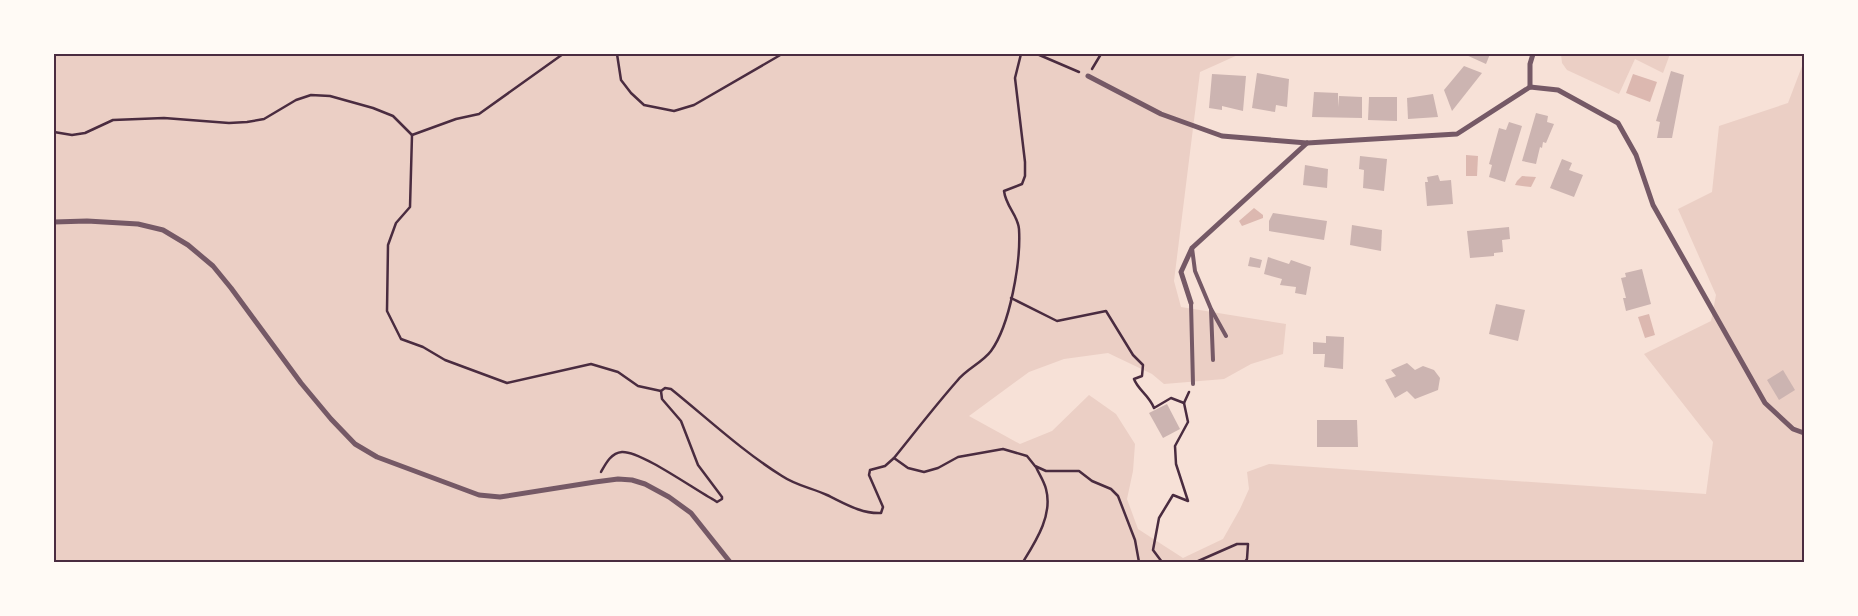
<svg xmlns="http://www.w3.org/2000/svg" width="1858" height="616" viewBox="0 0 1858 616" font-family="'Roboto Condensed',sans-serif">
  <style>
    .green { fill: #ebcfc5 }
    .water { fill: #dcb8b0 }
    .building { fill: #ccb4b1 }
    .lines { fill: none; stroke-linecap: round; stroke-linejoin: round }
    .path { stroke: #4a2c40; stroke-width: 2.5 }
    .service { stroke: #755966; stroke-width: 4 }
    .minor { stroke: #755966; stroke-width: 5 }
    .neatline { fill: none; stroke: #4a2c40; stroke-width: 2 }
  </style>
  <rect width="100%" height="100%" fill="#f7e1d7"/>
  <g class="green">
    <path d="M54,54h1186l-40,18 -26,209 7,26 105,17 -3,30 -32,10 -27,15 -60,5 -12,-10 -44,-21 -44,6 -35,13 -60,44 51,28 32,-13 37,-36 27,19 19,30 -2,27 -6,28 11,30 45,29 40,-19 17,-30 9,-20 -2,-17 22,-8 437,30 7,-52 -69,-88 67,-33 5,-26 -38,-86 34,-17 7,-66 69,-23 16,-42v501h-1750z"/>
    <path d="M1561,54h109l-7,19 -28,-14 -16,35 -52,-24 -5,-7z"/>
  </g>
  <g class="water">
    <path d="M1633,74l24,8 -7,20 -24,-9z"/>
    <path d="M1466,155l12,1 -1,20h-11z"/>
    <path d="M1522,176l14,1 -5,10 -16,-2 2,-4z"/>
    <path d="M1254,208l9,7v3l-21,8 -3,-5z"/>
    <path d="M1649,314l6,21 -10,3 -7,-21z"/>
  </g>
  <g class="building">
    <path d="M1464,54h26l-4,10z"/>
    <path d="M1464,66l18,7 -30,38 -8,-21z"/>
    <path d="M1671,71l13,4 -12,63h-15l3,-16 -4,-1z"/>
    <path d="M1257,73l32,6 -2,28 -11,-2 -1,7 -23,-4z"/>
    <path d="M1212,74l34,2 -3,35 -21,-5v4l-13,-2z"/>
    <path d="M1314,92l24,1v14l1,-11 23,1v21l-50,-1z"/>
    <path d="M1433,94l5,23 -30,2 -1,-21z"/>
    <path d="M1369,97h28v24l-29,-1z"/>
    <path d="M1536,113l12,3 -1,6 7,2 -8,19 -3,-1 -1,6 -2,-1 -4,17 -14,-3z"/>
    <path d="M1509,122l13,4 -17,56 -16,-5 3,-12 -3,-1 10,-36 7,2z"/>
    <path d="M1360,156l27,3 -3,32 -21,-3 1,-18 -5,-1z"/>
    <path d="M1562,159l10,4 -3,7 14,5 -9,22 -24,-9z"/>
    <path d="M1305,165l23,4 -1,19 -24,-3z"/>
    <path d="M1438,175l2,6 11,-1 2,24 -26,2 -2,-24h3l-1,-5z"/>
    <path d="M1273,213l54,8 -3,19 -55,-9v-10z"/>
    <path d="M1352,225l30,5 -1,21 -31,-6z"/>
    <path d="M1509,227l1,12 -8,1 1,12 -9,1v3l-24,2 -3,-27z"/>
    <path d="M1250,257l12,3 -2,8 -12,-2z"/>
    <path d="M1268,257l21,7 2,-4 20,7 -5,28 -11,-2 1,-6 -16,-2 2,-6 -18,-5z"/>
    <path d="M1642,269l9,35 -25,7 -3,-13h3l-5,-20 5,-1 -1,-4z"/>
    <path d="M1496,304l29,6 -7,31 -29,-7z"/>
    <path d="M1326,336l18,1 -1,32 -19,-2 1,-13h-12v-12l13,1z"/>
    <path d="M1407,363l8,7 8,-4 11,4 6,8 -2,12 -23,9 -8,-8 -12,7 -10,-18 11,-4 -5,-6z"/>
    <path d="M1783,370l12,20 -16,10 -12,-20z"/>
    <path d="M1167,404l13,25 -17,9 -14,-25z"/>
    <path d="M1317,420h40l1,27h-41z"/>
  </g>
  <g class="lines">
    <g class="path">
      <path d="M563,54l-84,60 -23,5 -44,16 -2,72 -14,16 -8,22 -1,66 14,28 22,8 22,13 62,23 84,-19 27,8 20,14 23,5"/>
      <path d="M617,54l4,26 10,13 13,12 30,6 20,-6 88,-51"/>
      <path d="M1037,54l42,18"/>
      <path d="M1092,69l9,-15"/>
      <path d="M54,132l18,3 13,-2 28,-13 51,-2 65,5 18,-1 17,-3 32,-19 15,-5 19,1 43,12 20,8 19,19"/>
      <path d="M1011,298l46,23 49,-10 27,44 10,10 -1,11 -8,3c4,11 15,16 20,29l17,-10 13,5"/>
      <path d="M894,458l14,10 16,4 14,-4 20,-11 45,-8 24,7 8,10 11,5h33l13,10 19,8 7,7 17,44 4,22"/>
      <path d="M601,472c5,-9 10,-19 21,-20 19,-1 73,38 92,48l3,2 5,-3v-2l-24,-32 -17,-44 -19,-22 -1,-8 4,-3 6,1c36,29 71,62 111,87 15,10 30,12 45,19 17,8 34,19 54,18l2,-6 -14,-32 1,-5 15,-4 9,-8c21,-26 41,-52 63,-77 9,-12 25,-18 34,-30 19,-26 30,-89 28,-122 -1,-14 -13,-22 -15,-38l18,-7 3,-8v-14l-10,-84 6,-24"/>
      <path d="M1023,562c13,-21 30,-47 23,-73 -2,-8 -7,-15 -10,-22"/>
      <path d="M1162,562l-9,-12 6,-32 14,-23 15,6 -12,-37 -1,-18 13,-24 -4,-19 5,-11"/>
      <path d="M1196,562l41,-18h11l-1,15 -2,3"/>
    </g>
    <g class="service">
      <path d="M1192,248l3,23 16,38 15,27"/>
      <path d="M1191,303l2,81"/>
      <path d="M1211,310l2,50"/>
    </g>
    <g class="minor">
      <path d="M1088,76l73,38 61,22 85,7 150,-9 73,-47 28,3 60,33 18,32 17,50 112,198 28,26 11,4"/>
      <path d="M1530,87v-23l3,-10"/>
      <path d="M54,222l33,-1 51,3 25,6 25,15 25,21 18,22 70,95 30,36 24,25 22,13 102,38 21,2 95,-15 23,-3 14,1 13,4 24,13 22,16 39,49"/>
      <path d="M1191,303l-10,-31 11,-24 115,-105"/>
    </g>
  </g>
  <rect width="1858" height="616" fill="none" stroke="#fffaf5" stroke-width="110"/>
  <rect x="55" y="55" width="1748" height="506" class="neatline"/>
</svg>
